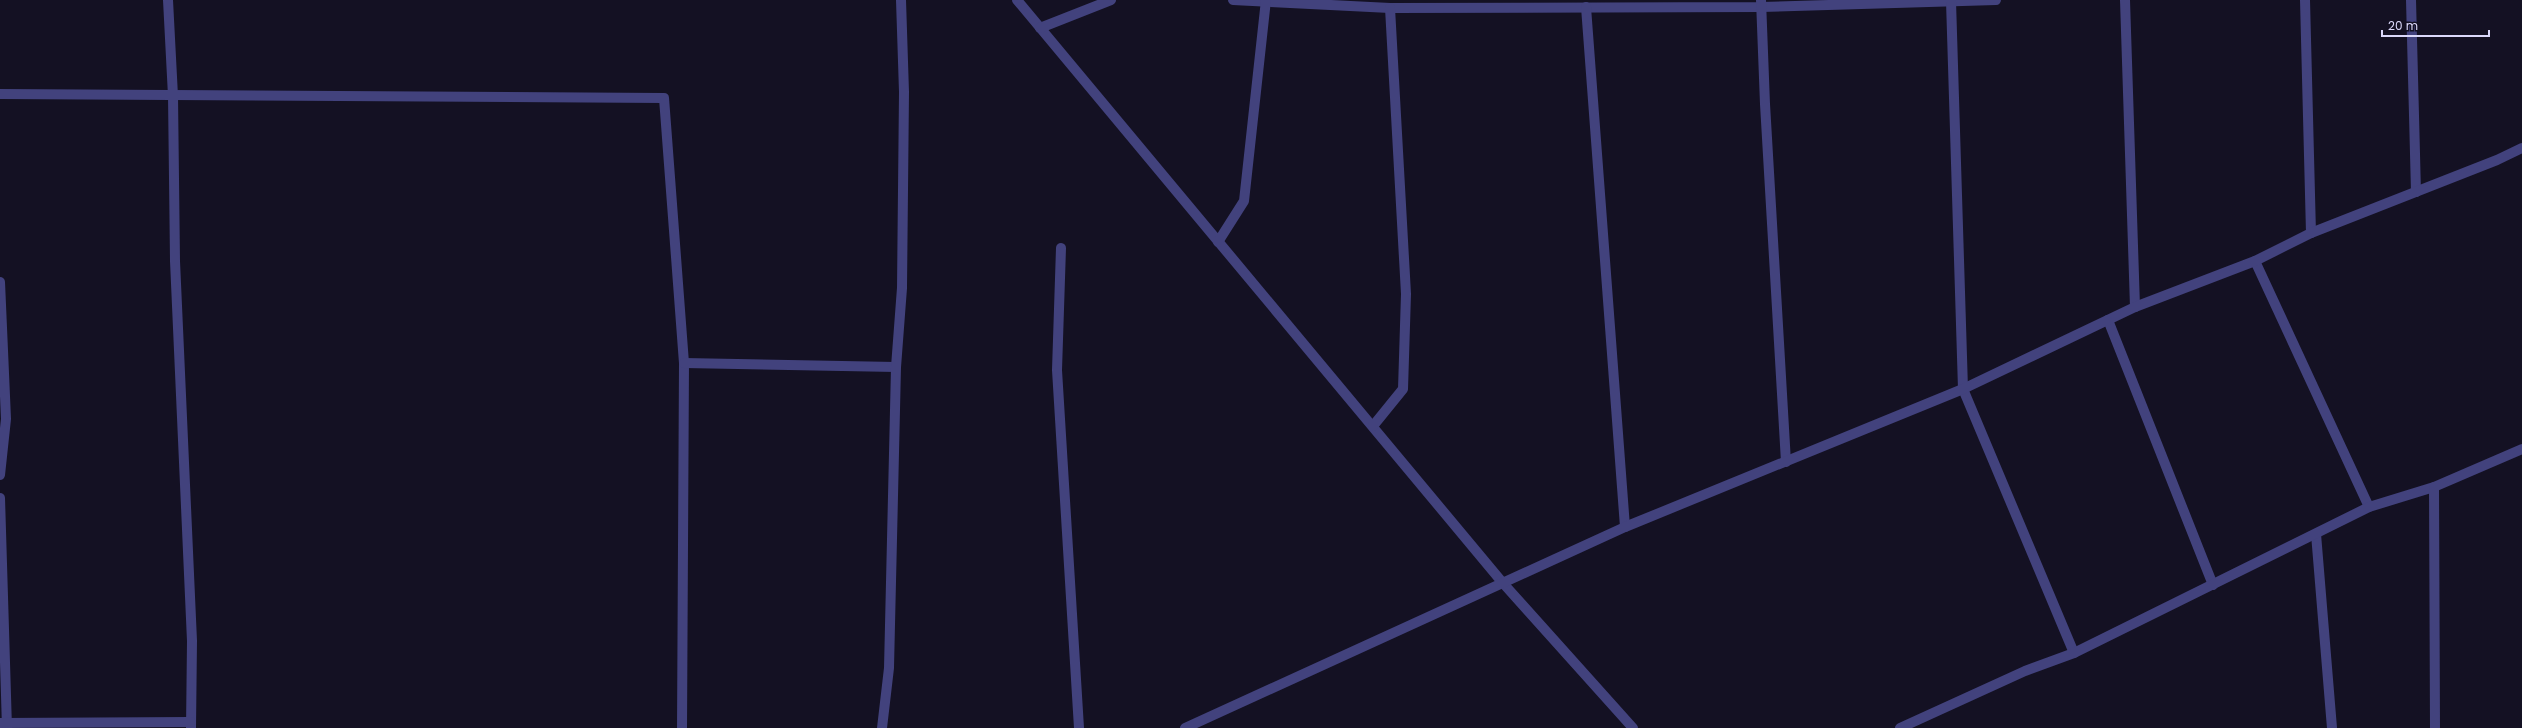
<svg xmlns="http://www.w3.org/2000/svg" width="2522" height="728" viewBox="0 0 2522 728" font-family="Poppins,sans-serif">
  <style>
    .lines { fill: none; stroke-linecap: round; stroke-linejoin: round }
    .minor { stroke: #42427d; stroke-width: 10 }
  </style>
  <rect width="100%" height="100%" fill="#141123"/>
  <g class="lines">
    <g class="minor">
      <path d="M168,0l5,96 2,165 17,380 -1,87"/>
      <path d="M1017,0l485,582 131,146"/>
      <path d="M1233,0l157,8 371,-1 235,-7"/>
      <path d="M1761,0l4,104 21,358"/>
      <path d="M2125,0l10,307"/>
      <path d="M2305,0l6,233"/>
      <path d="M2411,0l5,192"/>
      <path d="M1951,1l12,388 111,264"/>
      <path d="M1586,7l39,520"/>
      <path d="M1040,28l71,-28"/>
      <path d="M0,94l664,4 20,265 -2,365"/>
      <path d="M1218,242l26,-41 22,-201"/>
      <path d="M1061,248l-4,122 22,358"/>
      <path d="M2255,261l114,246"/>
      <path d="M0,282l6,137 -6,56"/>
      <path d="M2108,320l105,265"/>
      <path d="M684,363l212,4"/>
      <path d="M1373,426l30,-37 3,-95 -16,-286"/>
      <path d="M0,498l7,230"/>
      <path d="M2316,534l16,194"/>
      <path d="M1,723l190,-1"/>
      <path d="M882,728l7,-60 7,-301 6,-79 2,-196 -3,-92"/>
      <path d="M1185,728l440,-201 338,-138 172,-82 120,-46 56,-28 186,-73 25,-12"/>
      <path d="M1900,728l125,-57 49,-18 295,-146 65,-20"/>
      <path d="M2435,728l-1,-241 88,-38"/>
    </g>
  </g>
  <path d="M2382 30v6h107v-6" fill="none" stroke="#dbd8fa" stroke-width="2"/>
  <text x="2388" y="30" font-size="12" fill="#dbd8fa" stroke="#141123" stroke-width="3" paint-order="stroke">20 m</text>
</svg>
